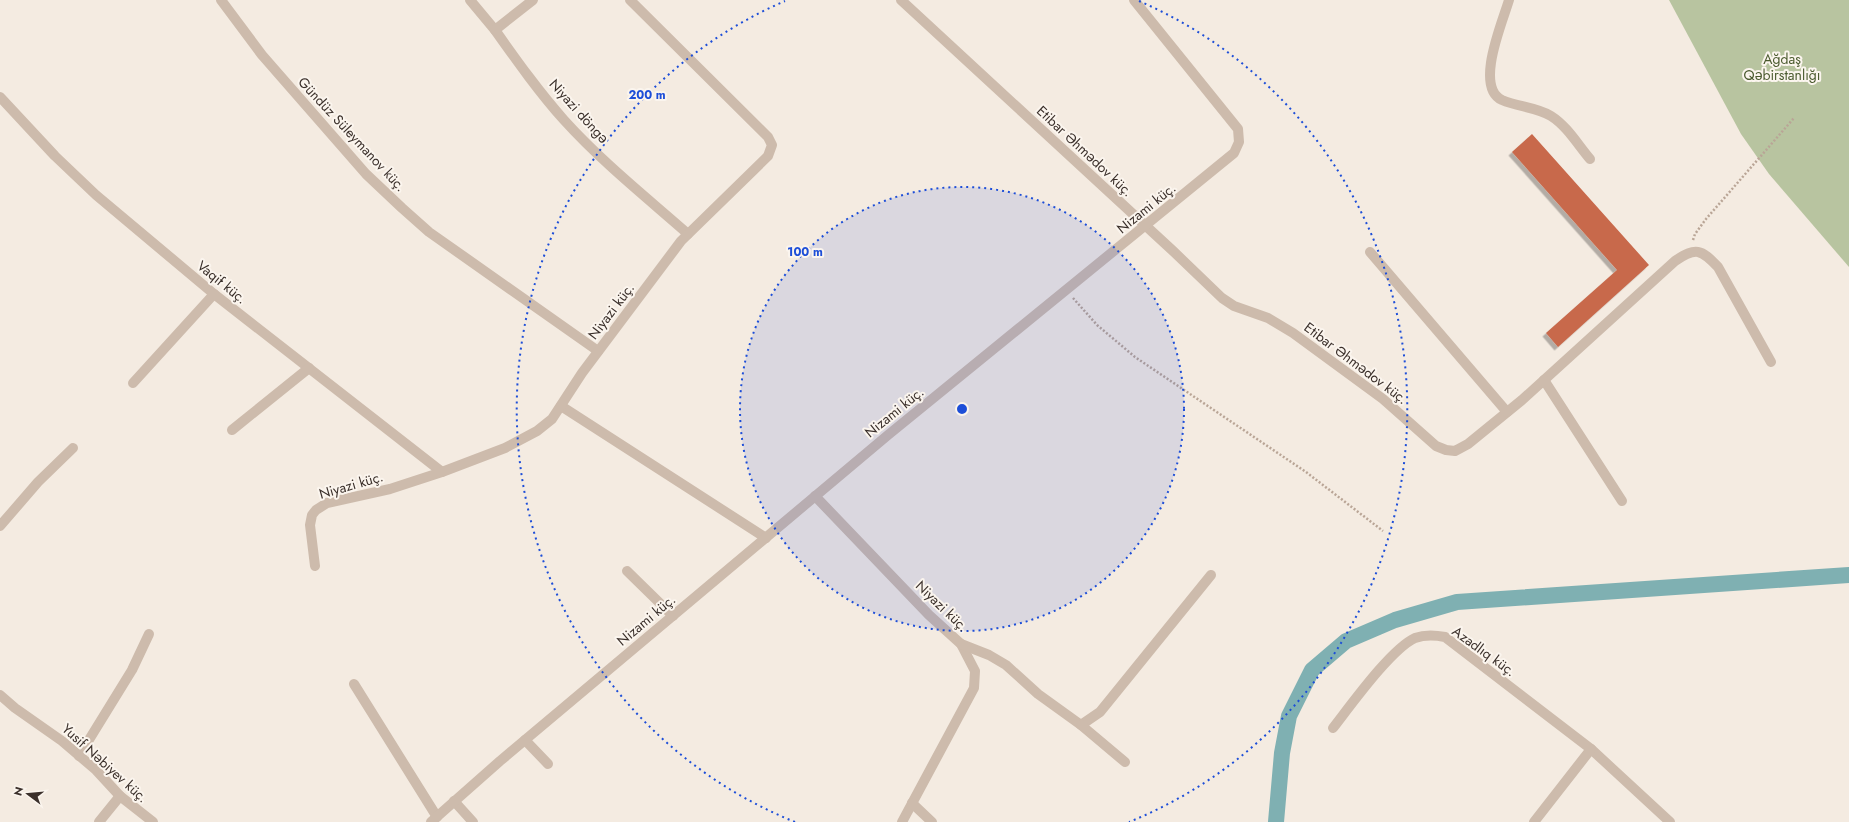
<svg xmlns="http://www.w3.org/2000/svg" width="1849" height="822" viewBox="0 0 1849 822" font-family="Jost,sans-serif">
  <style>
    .green { fill: #b8c4a0 }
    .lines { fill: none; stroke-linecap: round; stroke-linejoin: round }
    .canal { stroke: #7fb0b2; stroke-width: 16 }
    .building { fill: #c8694b; filter: url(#shadow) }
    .path { stroke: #b9a596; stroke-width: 2.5; stroke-dasharray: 2 2; stroke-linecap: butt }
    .minor { stroke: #cdbbac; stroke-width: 10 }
    .ring { fill: none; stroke: #1d4ed8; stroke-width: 2; stroke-dasharray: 2 4 }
    .labels { text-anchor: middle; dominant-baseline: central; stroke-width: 4; stroke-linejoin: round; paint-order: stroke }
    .park-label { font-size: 14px; fill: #4a5a2e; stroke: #fbf5ee }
    .street-label { font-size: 14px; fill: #3b302b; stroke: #fbf5ee }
    .centre { fill: #1d4ed8; stroke: #fbf5ee; stroke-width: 2 }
    .ring-label { font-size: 12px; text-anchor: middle; font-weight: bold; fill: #1d4ed8; stroke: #fbf5ee; stroke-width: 4; stroke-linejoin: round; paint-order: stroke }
  </style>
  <defs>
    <filter id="shadow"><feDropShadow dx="-3.5" dy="3.5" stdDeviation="0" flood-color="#0004"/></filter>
  </defs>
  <rect width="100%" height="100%" fill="#f4ebe1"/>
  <path class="green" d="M1669,0h180v267l-80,-93 -28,-40z"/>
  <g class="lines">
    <path class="canal" d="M1276,822l6,-69 7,-37 23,-46 34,-29 49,-21 62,-18 392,-27"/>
  </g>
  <path class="building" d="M1532,134l117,131 -91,82 -12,-14 71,-63 -105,-118z"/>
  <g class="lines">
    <g class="path">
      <path d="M1693,240l2,-6 11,-15 88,-101"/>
      <path d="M1073,298l24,27 38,32 171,115 77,59"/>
    </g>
    <g class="minor">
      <path d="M221,0l41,55 104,119 36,34 27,24 169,119"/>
      <path d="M470,0l25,30"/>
      <path d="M533,0l-38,30c22,31 44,62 69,90 38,42 82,77 124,114"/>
      <path d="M901,0l271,250 50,48 12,8 34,12 25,15 90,66 53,47 10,4 9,1 13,-7 54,-44 153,-139c21,-14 26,-12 43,6l53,95"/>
      <path d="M1509,0c-6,21 -35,87 -7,100 16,7 34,7 49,16 16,10 27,29 39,43"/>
      <path d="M0,97l55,59 41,39 118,99 228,178"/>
      <path d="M1370,252l137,160"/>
      <path d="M1544,380l78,121"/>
      <path d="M133,383l81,-89"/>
      <path d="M561,406l205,132"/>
      <path d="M232,430l77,-62"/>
      <path d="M815,496l114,119 32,29 14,27 -1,17 -72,134"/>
      <path d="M0,526l38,-44 35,-34"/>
      <path d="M315,566l-5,-41 2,-10 4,-5 11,-7 63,-14 52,-17 63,-24 32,-17 15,-12 30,-46 99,-132 87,-85 4,-11 -4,-8 -138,-137"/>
      <path d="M627,571l46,45"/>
      <path d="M961,644l28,11 17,10 32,29 43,31 19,-13 111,-137"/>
      <path d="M354,684l83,133"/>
      <path d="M0,695l15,13 47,33 34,29 24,26 33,26"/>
      <path d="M1081,725l44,37"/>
      <path d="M1333,728c18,-23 58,-79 82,-90 11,-4 20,-3 30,-1l146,112 79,73"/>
      <path d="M525,740l23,24"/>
      <path d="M79,756l53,-86 17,-36"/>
      <path d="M454,801l19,21"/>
      <path d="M912,803l20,19"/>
      <path d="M99,822l21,-26"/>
      <path d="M431,822l69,-61 388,-326 346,-282 5,-11 -1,-13 -104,-129"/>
      <path d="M1534,822l57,-73"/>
    </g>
  </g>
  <circle cx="962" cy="409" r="222" fill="#1d4ed8" fill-opacity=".12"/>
  <g class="ring">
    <circle cx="962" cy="409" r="222"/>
    <path d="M795 822A445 445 0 0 1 785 1M1139 1A445 445 0 0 1 1129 822"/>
  </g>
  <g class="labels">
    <g class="park-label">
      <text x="1782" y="59">Ağdaş<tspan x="1782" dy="16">Qəbirstanlığı</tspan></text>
    </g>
    <g class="street-label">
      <text transform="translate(579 111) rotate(48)">Niyazi döngə</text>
      <text transform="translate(352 134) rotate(47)">Gündüz Süleymanov küç.</text>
      <text transform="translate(1085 151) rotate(43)">Etibar Əhmədov küç.</text>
      <text transform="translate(1146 208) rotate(-39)">Nizami küç.</text>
      <text transform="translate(222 282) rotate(39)">Vaqif küç.</text>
      <text transform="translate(611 311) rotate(-53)">Niyazi küç.</text>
      <text transform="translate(1356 363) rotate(37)">Etibar Əhmədov küç.</text>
      <text transform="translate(894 412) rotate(-39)">Nizami küç.</text>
      <text transform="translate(351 485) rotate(-16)">Niyazi küç.</text>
      <text transform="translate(942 606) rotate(44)">Niyazi küç.</text>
      <text transform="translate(646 620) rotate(-40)">Nizami küç.</text>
      <text transform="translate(1484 651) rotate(36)">Azadlıq küç.</text>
      <text transform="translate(105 763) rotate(42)">Yusif Nəbiyev küç.</text>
    </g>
  </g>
  <circle cx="962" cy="409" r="6" class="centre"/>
  <g class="ring-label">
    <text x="647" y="99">200 m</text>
    <text x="805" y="256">100 m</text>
  </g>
  <g transform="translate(28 794) rotate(286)" stroke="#fbf5ee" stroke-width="3" paint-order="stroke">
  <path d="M0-3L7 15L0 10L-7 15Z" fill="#3b302b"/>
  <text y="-6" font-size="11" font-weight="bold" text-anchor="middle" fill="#3b302b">N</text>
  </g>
</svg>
